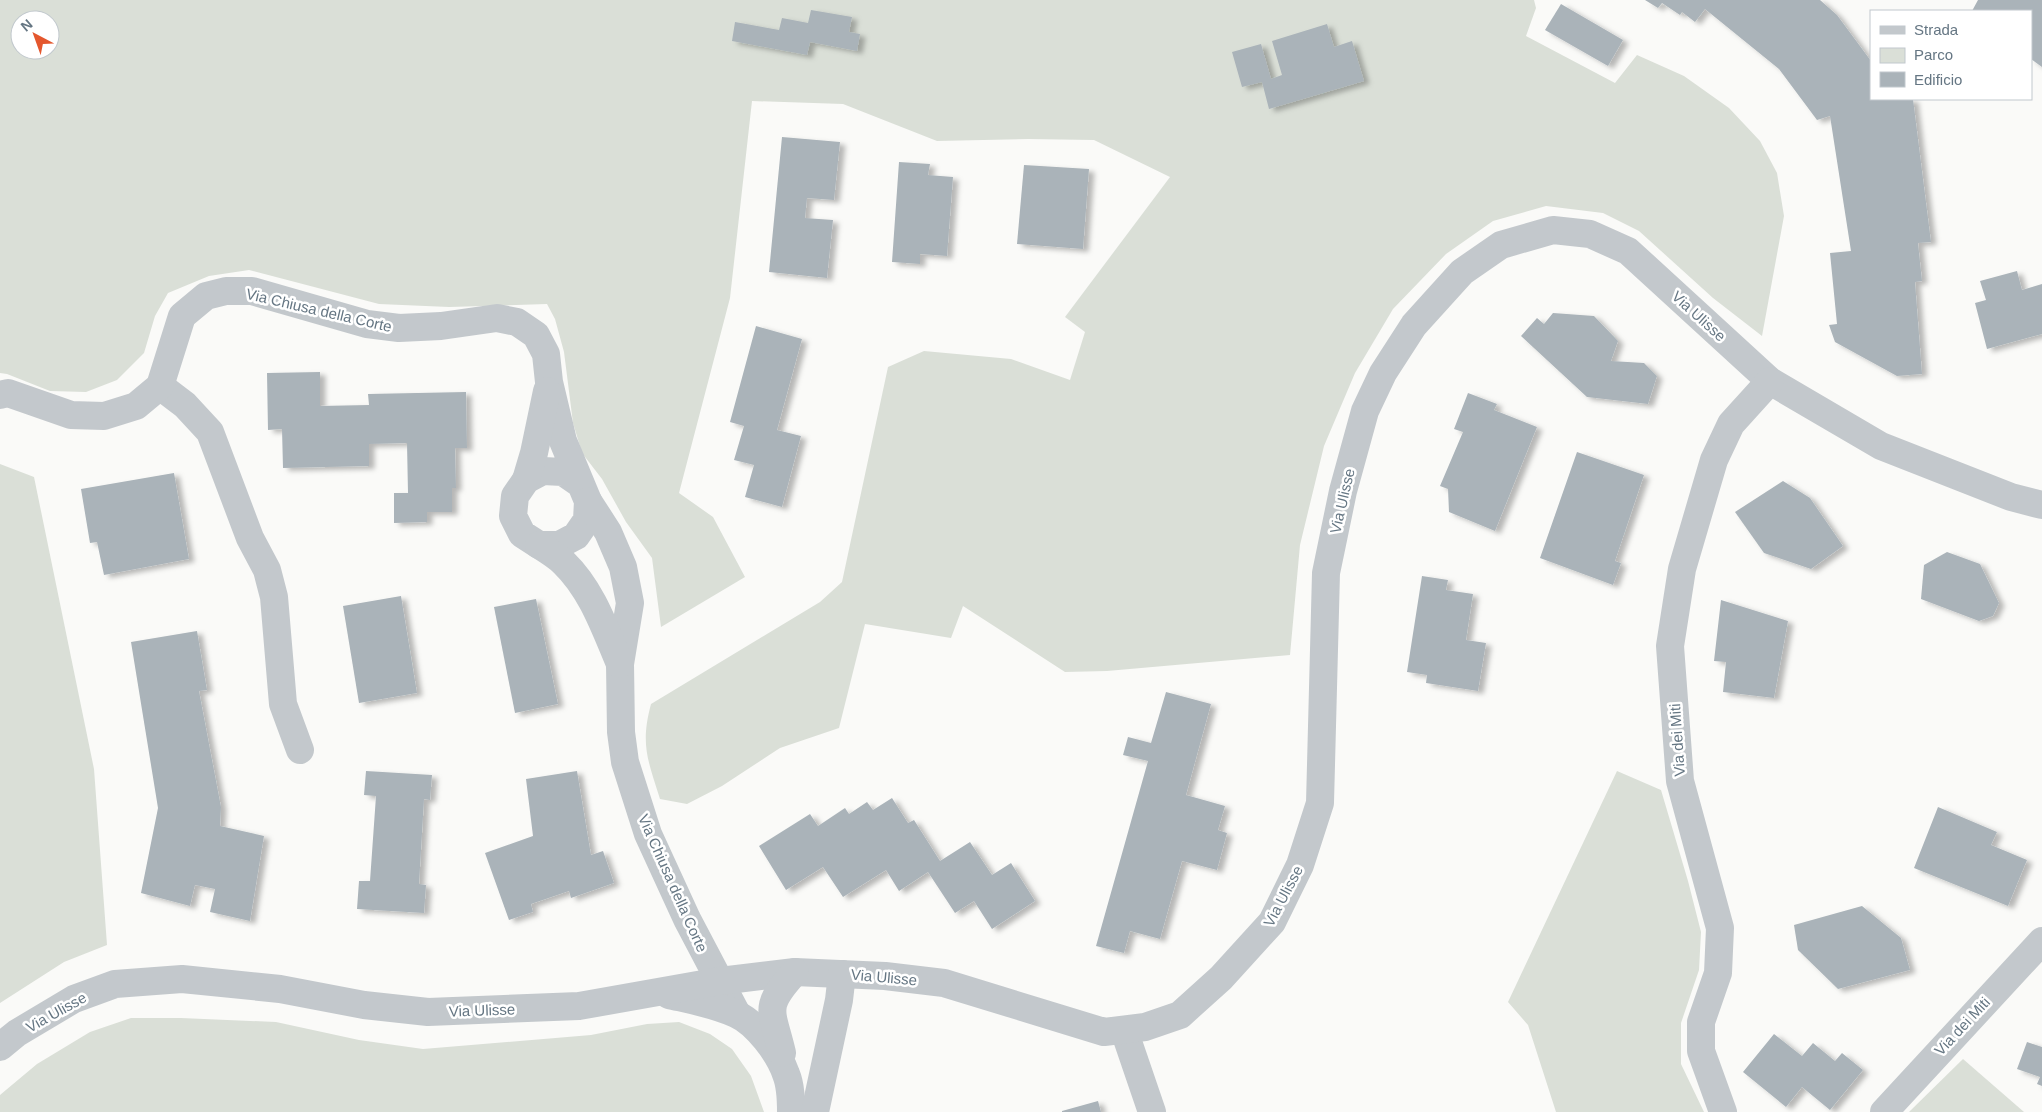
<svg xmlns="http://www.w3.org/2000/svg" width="2042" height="1112" viewBox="0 0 2042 1112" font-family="Helvetica,sans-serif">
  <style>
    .green { fill: #dadfd7; fill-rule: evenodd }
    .building { fill: #aab3b9; filter: url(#shadow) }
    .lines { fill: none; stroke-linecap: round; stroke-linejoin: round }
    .minor { stroke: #c3c8cc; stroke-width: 28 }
    .labels { text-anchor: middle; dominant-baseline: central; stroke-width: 5; stroke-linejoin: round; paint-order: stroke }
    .street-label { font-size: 15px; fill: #657683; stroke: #fff }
  </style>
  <defs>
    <filter id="shadow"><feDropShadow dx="5.5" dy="3" stdDeviation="2.5" flood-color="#0004"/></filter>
  </defs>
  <rect width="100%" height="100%" fill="#fafaf8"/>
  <g class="green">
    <path d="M0,0h1534l2,8 -10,28 89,47 22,-28 47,21 45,32 31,33 17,32 7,43 -22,120 -49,-38 -74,-67 -36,-18 -57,-7 -53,15 -47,33 -53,55 -38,64 -31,73 -24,99 -10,110 -183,16 -42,1 -102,-66 -12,32 -86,-14 -26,104 -59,20 -58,38 -35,18 -27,-5c-12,-39 -20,-54 -9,-95l169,-102 22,-20 46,-215 36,-16 87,8 59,21 15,-48 -20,-15 105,-140 -76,-37 -66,-1 -91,2 -94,-37 -91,-3 -22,197 -51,195 34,24 32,60 -84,50 -9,-69 -26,-36 -24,-43 -20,-26 -9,-30 -9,-71 -9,-33 -8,-15 -98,3 -70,-3 -130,-34 -40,6 -41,17 -13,23 -11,37 -27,27 -31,12 -36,-1 -43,-17 -7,-1zM20,20h30v30h-30z"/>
    <path d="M0,464l34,13 60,292 13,176 -43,17 -64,41z"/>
    <path d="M1617,771l44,19 27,91 13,51 -2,38 -18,53v41l23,48h-148l-28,-87 -20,-23z"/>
    <path d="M131,1018h50l95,4 83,18 64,9 168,-14 56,-11 32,-2 31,12 22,15 19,27 13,36h-764v-17l37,-31 53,-32z"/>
    <path d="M1963,1059l61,53h-115z"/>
  </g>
  <g class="building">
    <path d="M1645,0h175l17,15 34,46v38h42l18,143 -13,1 4,38 -7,1 7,92 -25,2 -62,-34 -6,-17 8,-1 -7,-71 21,-2 -21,-135 -13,4 -38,-51 -74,-60 -10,13 -13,-10 -2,3 -18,-12 -4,5z"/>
    <path d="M1978,0h64v67l-11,-8v-48h-59z"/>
    <path d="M1561,4l62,36 -15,26 -63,-36z"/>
    <path d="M811,10l41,7 -3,15 11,2 -3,17 -47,-9 -3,13 -75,-14 3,-19 44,8 3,-12 26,5z"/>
    <path d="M1327,24l7,23 18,-6 12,40 -95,28 -7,-27 -20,5 -10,-35 29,-8 10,35 11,-4 -10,-34z"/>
    <path d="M782,137l58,5 -6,58 -27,-2 -2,20 28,2 -6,58 -58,-6z"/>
    <path d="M899,162l31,2 -2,11 25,2 -6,79 -27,-2v10l-28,-2z"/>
    <path d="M1024,165l65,4 -6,80 -66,-5z"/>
    <path d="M2017,271l5,19 20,-6v50l-55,15 -12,-46 11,-3 -6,-19z"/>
    <path d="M1553,313l41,3 24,25 -7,20 33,2 13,13 -9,28 -61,-7 -66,-61 16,-18 7,6z"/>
    <path d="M756,326l46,13 -25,91 24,6 -19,71 -37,-10 9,-32 -20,-5 10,-34 -14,-4z"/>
    <path d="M320,372v34l49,-1 -1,-11 98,-2 1,56h-12l1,40h-4v24h-25v10l-33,1v-30h14l-1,-50 -38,1v22l-86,2 -1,-39 -14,1 -1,-57z"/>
    <path d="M1468,393l29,11 -3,6 43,17 -42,104 -46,-19 -1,-23 -8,-3 23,-54 -9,-3z"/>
    <path d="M1577,452l67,23 -29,86 6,2 -8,22 -73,-27z"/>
    <path d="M174,473l15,86 -85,16 -7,-33 -7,1 -9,-54z"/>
    <path d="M1783,481l27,17 33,48 -32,23 -47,-16 -29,-41z"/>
    <path d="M1947,552l33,12 19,39 -6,13 -14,5 -58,-22 3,-34z"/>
    <path d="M1422,576l26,4 -2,10 27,4 -7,46 20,3 -8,48 -52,-8 1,-8 -20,-3z"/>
    <path d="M401,596l16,97 -58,10 -16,-97z"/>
    <path d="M536,599l22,105 -43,9 -21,-106z"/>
    <path d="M1721,600l67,21 -14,77 -51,-6 3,-30 -12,-1z"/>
    <path d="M197,631l10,59 -8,1 22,116 -1,19 44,10 -14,85 -40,-9 5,-23 -20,-4 -5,21 -49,-13 17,-85 -27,-166z"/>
    <path d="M1166,692l45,12 -25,91 39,11 -7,24 9,3 -10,37 -35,-9 -22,78 -30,-8 -6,22 -28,-7 52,-185 -25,-6 5,-18 23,6z"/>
    <path d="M366,771l66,4 -2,25 -6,-1 -5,85 7,1 -2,28 -67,-4 2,-28h11l6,-85 -12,-1z"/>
    <path d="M577,771l14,84 12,-4 11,32 -43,15 -2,-7 -38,13 2,8 -24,8 -24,-67 48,-17 -7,-57z"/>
    <path d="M892,798l16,25 6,-3 26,41 30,-19 22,33 19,-12 24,38 -43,28 -18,-28 -19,12 -27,-41 -29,19 -13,-21 -43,27 -20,-30 -37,23 -27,-44 51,-32 8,12 27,-18 4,6 18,-12 6,8z"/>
    <path d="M1938,807l59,25 -6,13 36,15 -19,46 -94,-38z"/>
    <path d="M1862,906l39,32 9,32 -72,19 -40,-39 -4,-25z"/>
    <path d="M1774,1034l28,22 11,-13 22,18 7,-8 21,17 -33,40 -28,-23 -16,20 -43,-35z"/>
    <path d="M2027,1042l15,5v39l-5,-2 3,-7 -23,-8z"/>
    <path d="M1098,1101l3,11h-39v-1z"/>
  </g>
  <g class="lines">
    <g class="minor">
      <path d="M160,386l25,19 25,27 40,106 17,32 7,27 9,107 17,46"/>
      <path d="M0,395l8,-2 63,22 33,1 32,-10 24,-20 22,-70 24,-20 20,-5h26l115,33 32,4 42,-2 56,-8 20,4 19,13 10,19 3,28 14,59 25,60 -1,19 -11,16 -17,9h-20l-17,-11 -9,-18 2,-20 11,-16 17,-9 20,1 16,11"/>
      <path d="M526,480l8,-27 13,-62"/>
      <path d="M588,501l20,31 15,35 7,36 -10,61 1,68 4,30 23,72 39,85 50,95"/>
      <path d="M539,545c8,5 18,11 25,18 28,27 41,66 56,101"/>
      <path d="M669,995c22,5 45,9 67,19 20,9 43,39 50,60 5,12 5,26 5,38"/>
      <path d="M1124,1030l28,82"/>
      <path d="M0,1047l17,-14 57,-34 41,-15 67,-5 98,10 84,16 64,7 151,-6 141,-25 75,-9 90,4 59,7 160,49 41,-5 35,-12 41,-37 51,-56 28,-57 20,-62 6,-230 17,-82 22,-80 18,-38 31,-48 48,-53 39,-27 52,-15 37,4 38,17 142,130 111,65 130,51 31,8"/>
      <path d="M782,1053c-10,-43 -20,-45 13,-81"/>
      <path d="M815,1112l24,-112 3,-26"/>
      <path d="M1723,1112l-22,-61v-29l17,-49 2,-45 -40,-147 -10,-135 12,-77 32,-109 17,-36 39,-43"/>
      <path d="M1884,1112l158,-171"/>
    </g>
  </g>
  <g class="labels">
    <g class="street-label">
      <text transform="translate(319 310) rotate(13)">Via Chiusa della Corte</text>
      <text transform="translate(1699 316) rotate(42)">Via Ulisse</text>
      <text transform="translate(1342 501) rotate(-77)">Via Ulisse</text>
      <text transform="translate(1677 740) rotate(-94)">Via dei Miti</text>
      <text transform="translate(673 883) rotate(66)">Via Chiusa della Corte</text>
      <text transform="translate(1283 896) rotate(-62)">Via Ulisse</text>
      <text transform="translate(884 977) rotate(5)">Via Ulisse</text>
      <text transform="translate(482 1010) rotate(-2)">Via Ulisse</text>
      <text transform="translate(56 1012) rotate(-29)">Via Ulisse</text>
      <text transform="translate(1962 1026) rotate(-47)">Via dei Miti</text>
    </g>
  </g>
  <rect x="1870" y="10" width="162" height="90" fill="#ffffff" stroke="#c1c8cd"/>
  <rect x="1880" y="26" width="25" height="8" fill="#c3c8cc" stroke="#c1c8cd"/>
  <text x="1914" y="35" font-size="15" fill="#657683">Strada</text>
  <rect x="1880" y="48" width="25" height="15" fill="#dadfd7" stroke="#c1c8cd"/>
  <text x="1914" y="60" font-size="15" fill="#657683">Parco</text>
  <rect x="1880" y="72" width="25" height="15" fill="#aab3b9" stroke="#c1c8cd"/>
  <text x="1914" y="85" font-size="15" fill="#657683">Edificio</text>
  <g transform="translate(35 35) rotate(319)"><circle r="24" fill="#ffffff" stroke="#c1c8cd"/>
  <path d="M0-4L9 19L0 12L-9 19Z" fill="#e4572e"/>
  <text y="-8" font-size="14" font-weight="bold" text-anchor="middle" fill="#657683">N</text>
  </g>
</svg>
